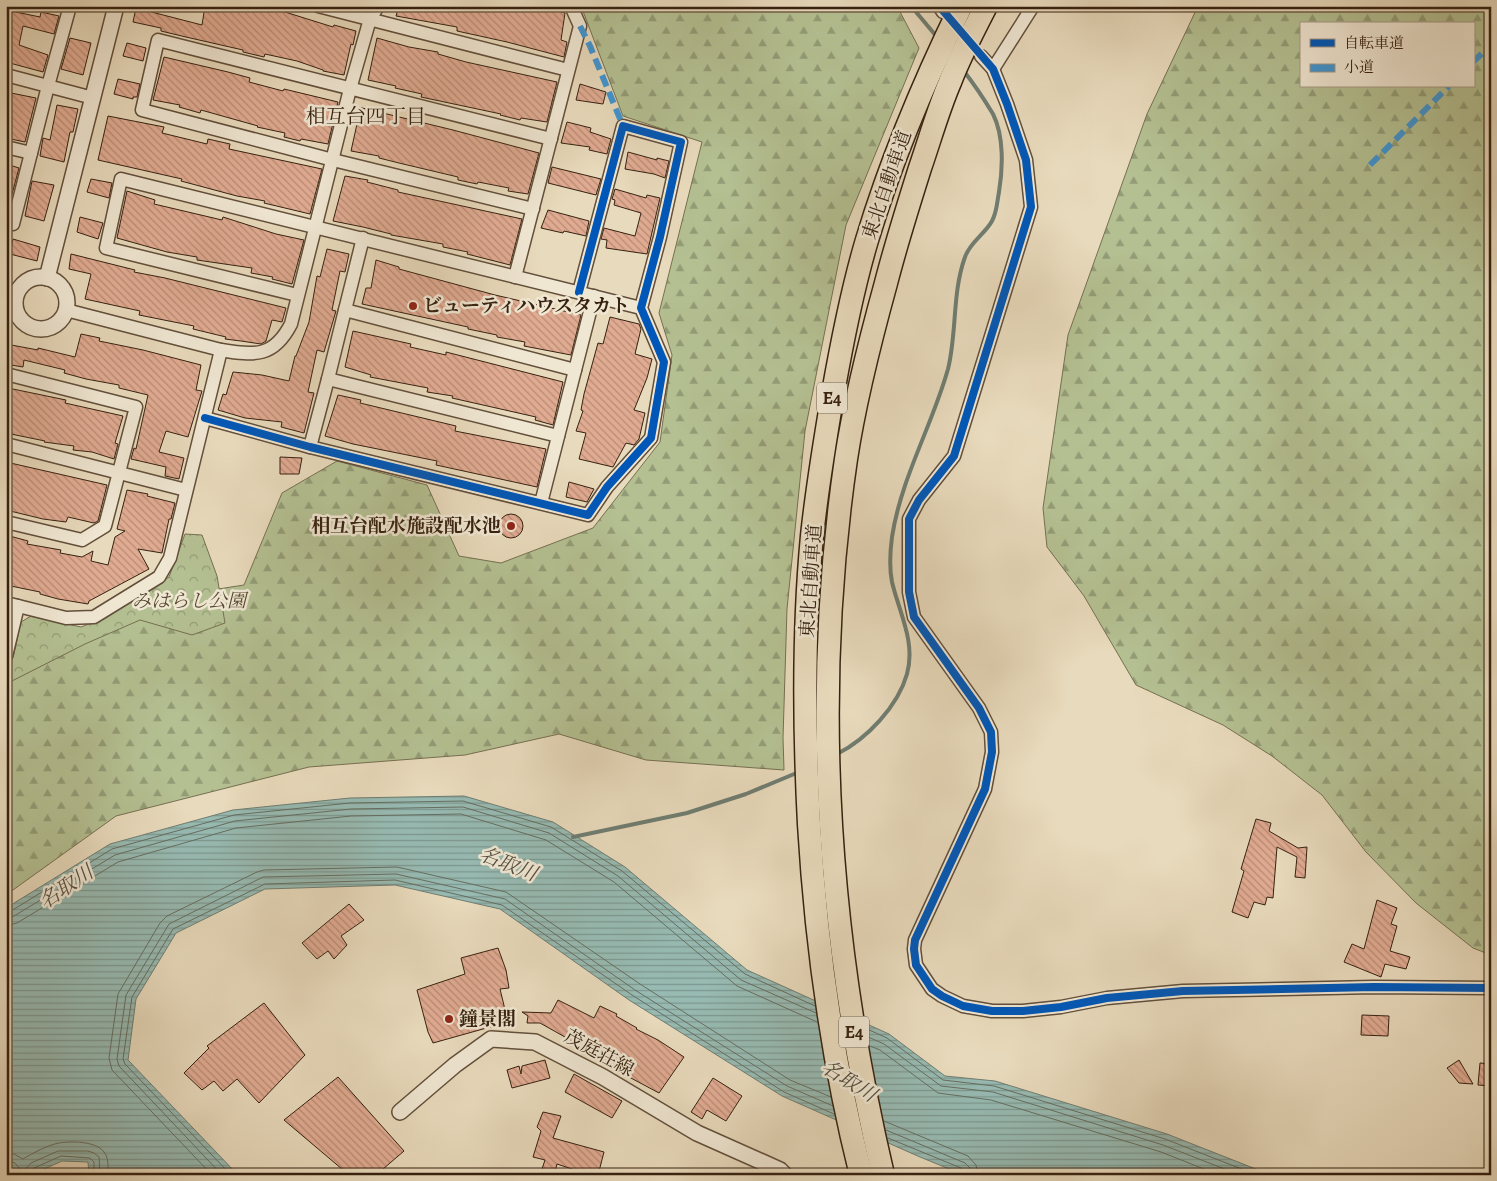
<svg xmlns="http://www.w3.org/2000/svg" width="1497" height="1181" viewBox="0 0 1497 1181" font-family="Alegreya,'Noto Serif JP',serif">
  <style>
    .forest { fill: url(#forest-firs); stroke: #757051; fill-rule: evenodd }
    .park { fill: url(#park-crowns); stroke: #757051 }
    .water { fill: url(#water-rules); stroke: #707d71 }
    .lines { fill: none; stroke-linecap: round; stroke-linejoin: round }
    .shore { stroke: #666e61; stroke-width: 1 }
    .stream { stroke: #707d71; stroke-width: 4 }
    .building { fill: url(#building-back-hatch); stroke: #362110 }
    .minor-casing { stroke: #624f3b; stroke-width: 15 }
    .tertiary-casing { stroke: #624f3b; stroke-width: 18 }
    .motorway-casing { stroke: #362110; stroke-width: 25 }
    .minor { stroke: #f0e7d3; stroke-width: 12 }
    .tertiary { stroke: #f0e7d3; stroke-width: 15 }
    .motorway { stroke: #e8dabc; stroke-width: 22 }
    .quiet { stroke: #3e95d3; stroke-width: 6; stroke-dasharray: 12 6; stroke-linecap: butt }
    .cycleway-casing { stroke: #f0e7d3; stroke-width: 11 }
    .cycleway { stroke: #0057b8; stroke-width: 8 }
    .poi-dot { fill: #8f2418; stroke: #f0e7d3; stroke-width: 2 }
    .labels { text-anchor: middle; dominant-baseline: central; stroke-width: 5; stroke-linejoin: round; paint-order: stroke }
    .shield { fill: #f0e7d3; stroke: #6e5c4a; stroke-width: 1 }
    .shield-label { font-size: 18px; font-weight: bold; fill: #362110 }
    .street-label { font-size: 19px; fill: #362110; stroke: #f0e7d3 }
    .poi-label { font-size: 19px; font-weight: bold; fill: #362110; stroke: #f0e7d3; text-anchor: start }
    .park-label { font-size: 19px; font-style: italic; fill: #564930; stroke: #f0e7d3 }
    .neighbourhood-label { font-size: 20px; fill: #362110; stroke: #f0e7d3 }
    .water-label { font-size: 20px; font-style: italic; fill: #534f41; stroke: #f0e7d3 }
  </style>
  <defs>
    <pattern id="forest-firs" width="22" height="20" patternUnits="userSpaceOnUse" patternTransform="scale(1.25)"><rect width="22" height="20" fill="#b4c092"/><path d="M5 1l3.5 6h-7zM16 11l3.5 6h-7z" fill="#939c76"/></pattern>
    <pattern id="park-crowns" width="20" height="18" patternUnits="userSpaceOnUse" patternTransform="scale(1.25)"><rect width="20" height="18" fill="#b4c092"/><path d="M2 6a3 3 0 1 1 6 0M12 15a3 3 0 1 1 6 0" fill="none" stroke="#939c76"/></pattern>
    <pattern id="water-rules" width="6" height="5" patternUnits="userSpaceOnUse" patternTransform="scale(1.25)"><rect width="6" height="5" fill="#97bab2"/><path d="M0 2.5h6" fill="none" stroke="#7c978f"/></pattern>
    <pattern id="building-back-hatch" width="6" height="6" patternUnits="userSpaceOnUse" patternTransform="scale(1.25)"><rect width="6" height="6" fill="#e1ab92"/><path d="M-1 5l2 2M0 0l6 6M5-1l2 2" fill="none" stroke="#b78b76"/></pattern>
  </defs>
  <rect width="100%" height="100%" fill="#e8dabc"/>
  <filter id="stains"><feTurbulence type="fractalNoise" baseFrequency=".004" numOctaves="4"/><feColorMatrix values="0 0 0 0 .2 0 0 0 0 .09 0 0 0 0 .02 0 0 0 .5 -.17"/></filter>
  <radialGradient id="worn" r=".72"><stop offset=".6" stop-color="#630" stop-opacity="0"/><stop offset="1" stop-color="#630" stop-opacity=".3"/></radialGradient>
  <g class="forest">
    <path d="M581,6h316l22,42 -73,177 -41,206 -18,178 -4,129 1,32 -138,-10 -87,-26 -94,21 -156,12 -193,49 -110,79v-224l148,-72 90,-14 38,-92 55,-32 90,24 32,71 42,7 92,-35 67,-86 12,-87 -13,-42 43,-171 -79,-26z"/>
    <path d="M1198,6h293v949l-18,-7 -57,-45 -50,-51 -44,-57 -50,-39 -49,-31 -87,-40 -52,-89 -37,-49 -4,-39 25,-173 79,-221zM1301,24h172v62h-172z"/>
  </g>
  <path class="park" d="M185,534l17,1 15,41 8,47 -33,12 -52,-15 -55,24 -79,40v-21l7,-5 8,-36 10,-6 50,11 26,-10 62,-40z"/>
  <path class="water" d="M464,796l89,26 72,45 122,103 142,64 56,42 50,5 172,53 104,41h-307l-44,-18 -138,-61 -153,-96 -129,-91 -105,-24 -130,4 -89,44 -40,66 -8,61 110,115h-149l-1,-13 -26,-1 -31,14h-20l-5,-5v-262l104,-64 123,-34 117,-12z"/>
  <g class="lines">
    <g class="shore">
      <path d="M6,912l5,-1 101,-62 122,-34 116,-12 113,-2 88,26 71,44 123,103 70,32"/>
      <path d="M6,918l8,-2 101,-61 120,-34 116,-12 112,-2 86,26 69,43 123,104 75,33"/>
      <path d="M6,926l11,-3 101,-61 118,-34 115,-12 110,-2 85,26 68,42 123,104 80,36"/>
      <path d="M867,1029l20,9 56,42 51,6 171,53 92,36"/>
      <path d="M868,1037l16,7 57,42 52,6 170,53 77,30"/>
      <path d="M870,1046l10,4 58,43 53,7 170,52 58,23"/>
      <path d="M884,1121l84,35 8,9 2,10"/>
      <path d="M886,1130l79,33 5,5 1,7"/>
      <path d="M888,1138l73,30 3,3v4"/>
      <path d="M6,1153l8,1 9,5c10,-6 25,-14 36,-16 12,-2 37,-2 45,9 5,6 4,15 4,23"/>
      <path d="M6,1160l9,3 8,9 8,-9 27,-12h30l6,2 5,4 1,18"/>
      <path d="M31,1175l3,-7 27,-12 29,2 4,4v13"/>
      <path d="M212,1175l-100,-105 -3,-12 9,-64 42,-71 7,-7 90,-44 7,-2 133,-3 109,25 134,92 150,96 41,17"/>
      <path d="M222,1175l-103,-109 -2,-7 9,-64 43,-71 94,-47 133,-3 109,25 130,91 152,96 46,20"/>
      <path d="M231,1175l-106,-111 -2,-5 9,-62 41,-68 92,-45 130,-4 107,25 130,90 152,97 50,22"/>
    </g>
    <g class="stream">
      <path d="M911,6l26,31"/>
      <path d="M837,754c30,-15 61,-48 70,-80 9,-32 -8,-62 -15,-92 -3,-15 -2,-30 0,-45 9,-59 40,-111 56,-168 9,-36 4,-76 17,-112 5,-15 20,-23 27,-36 5,-9 5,-19 7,-29 4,-24 5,-56 -6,-78 -9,-15 -19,-30 -30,-44"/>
      <path d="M573,837l114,-24 59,-19 53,-22"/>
    </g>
  </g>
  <g class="building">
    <path d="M205,6h45l18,5 1,-4 64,20 1,-2 22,6 -3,14 -2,-1 -7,31 -21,-4v-1l-26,-9 -32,-7 -1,3 -21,-5v-2l-57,-13 -25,-6v-3l-28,-6 3,-14 66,17z"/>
    <path d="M399,6h142l24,7 -4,27 6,2 -3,15 -57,-15 -50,-11v-4l-61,-11z"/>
    <path d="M6,10l34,7 1,-5 18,4 -5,18 -31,-8 -4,19 29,10 -5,17 -37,-10z"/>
    <path d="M70,38l21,5 -8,32 -22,-6z"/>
    <path d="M377,38l32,9 29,5v2l28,8 91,20 -10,40 -26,-4 -1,2 -20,-5 1,-1 -80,-17 1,-3 -27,-6 1,-2 -28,-6z"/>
    <path d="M127,43l19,5 -3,13 -20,-5z"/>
    <path d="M164,57l64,15 22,6 -1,4 34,9 1,-2 54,13 -10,42 -27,-5 -1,2 -16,-4 1,-4 -28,-6 1,-1 -57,-16 -1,3 -21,-6 1,-2 -27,-5z"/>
    <path d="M118,79l22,5 -3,13h-4v2l-19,-5z"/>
    <path d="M580,84l26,8 -3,12 -27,-4z"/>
    <path d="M6,92l30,6 -11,44 -19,-4v-15l4,-16h-4z"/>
    <path d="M57,105l21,4 -5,23h-3l-6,30 -24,-6 3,-18 7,2z"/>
    <path d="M358,107l95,23 86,23 -11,41 -20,-3 1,-3 -31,-6 -1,2 -19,-4v-3l-59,-14 -20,-5v-2l-28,-5 6,-27 -3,-1z"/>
    <path d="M108,116l56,11 -2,6 45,11 1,-5 22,5 -1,5 93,20 -12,45 -46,-11 1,-2 -28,-5 -56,-15 1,-2 -84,-19z"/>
    <path d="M567,122l24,6 -1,4 21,7 -4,15 -18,-4 1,-3 -29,-4z"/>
    <path d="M628,152l29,8v-2l12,3 -4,17 -11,-4 -29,-5z"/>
    <path d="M6,164l13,4 -11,41h-2z"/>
    <path d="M552,167l49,12 -5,16 -48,-12z"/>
    <path d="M345,176l23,4 -1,2 31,8v2l124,27 -12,46 -43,-11 1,-2 -25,-5v-3l-52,-9v-1l-28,-7 -30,-6z"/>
    <path d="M91,179l21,4 -3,15 -22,-6z"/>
    <path d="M32,181l22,4 -10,36 -19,-5z"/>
    <path d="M615,189l31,9 1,-3 13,3 -13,56 -41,-6 1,-8 -6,-1 3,-11 31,8 6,-23 -27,-8 1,-5 -3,-1z"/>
    <path d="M127,191l28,9 -1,4 68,16 1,-3 53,17 28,6 -12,44 -20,-5 1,-2 -22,-4 1,-5 -55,-8v-3l-30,-5 -50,-14z"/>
    <path d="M548,210l41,11 -3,15 -22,-5 -1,2 -22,-5z"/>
    <path d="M80,217l23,6 -5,16 -21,-7z"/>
    <path d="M13,239l27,8 -3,14 -27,-7z"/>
    <path d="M327,249l22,5 -4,18 -5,-1 -8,39 4,1 -12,41 -7,-2 -9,42 6,1 -10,40 -23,-6 1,-5 -37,-4 -27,-8 5,-16 3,1 7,-23 29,3 27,6 6,-25h1l13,-34 8,-46 3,1z"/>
    <path d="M71,254l64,16 -1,2 31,6 121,30 -4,14 -10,-2 -6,21 -5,3 -20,-3 -16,-2 1,-2 -33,-8 1,-3 -55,-11 1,-4 -55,-12 6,-25 -22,-5z"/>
    <path d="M376,260l23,7v2l96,26 86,20 -10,40 -47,-9 1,-4 -28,-5v-2l-29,-6v-2l-106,-23 4,-16h5z"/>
    <path d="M610,317l29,7 2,5 -6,25 17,5 -5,19 -13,32 11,3 -6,26 -5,6 -8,-2 -13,24 -34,-8 7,-26 -10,-2 7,-20 -2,-1 3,-16 14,-51 5,1z"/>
    <path d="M353,331l58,13 -1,3 36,8v-3l117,30 -10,43 -18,-5 1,-3 -84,-19 1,-2 -26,-4 1,-4 -58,-11 1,-2 -26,-8z"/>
    <path d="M81,334l19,4 -1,3 44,9 58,15 -5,25 6,1 -14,46 -22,-6 -7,21 25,6 -5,21 -14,-3 1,-9 -35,-8 3,-11 2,1 12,-54 -29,-7v-3l-33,-6 -22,-6 1,-3 -41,-10 -1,7 -12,-2 -5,-5v-16l32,6v-2l37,9z"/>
    <path d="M8,388l58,12 -1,3 58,13 -8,27 3,1 -4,15 -22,-7 -19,-2 1,-4 -30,-4 1,-1 -39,-8v-38z"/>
    <path d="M338,395l23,5 -1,3 96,23 -1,5 91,18 -9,38 -101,-22 1,-4 -84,-17 -28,-8z"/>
    <path d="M280,457l22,1 -3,16h-19z"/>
    <path d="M6,462l101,23 -9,36 -4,2 -26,-6 -2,5 -23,-3 -37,-9z"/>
    <path d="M569,482l25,7 -7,13 -21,-5z"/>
    <path d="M127,490l21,4 -1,2 28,7 -4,16h-2l-7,34 -24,-4 11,20 -60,32 -1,3 -30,-5 -18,-5v-2l-34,-7v-50l22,6 -1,3 34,6 -1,3 22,4 11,-6 -2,10 17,4 7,-28 10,-6 -8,-2z"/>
    <circle cx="511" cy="526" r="12"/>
    <path d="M1256,819l15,4 -2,8 29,17 9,-1 -2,31 -10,-1 2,-20 -20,-10 -4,51 -6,-1 -2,8 -11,-3 -6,16 -16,-6 12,-41 -3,-2z"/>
    <path d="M1377,900l20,8 -6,16 6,2 -7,25 20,6 -4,12 -21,-5 -4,13 -37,-15 8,-18 12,5z"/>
    <path d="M349,904l15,16 -23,16 6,9 -13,14 -6,-8 -11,8 -15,-16z"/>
    <path d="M498,948l8,22 3,18 -9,1 8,33 -75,21 -5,-11 -11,-42 48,-16 -4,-16z"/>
    <path d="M558,1000l36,18 6,-12 17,8 -1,2 21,12 -1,1 22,11 26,17 -25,36 -58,-31 1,-1 -13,-7 1,-3 -50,-28h-13l1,-7 -6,-4 29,1z"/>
    <path d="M264,1003l41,52 -46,48 -22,-24 -14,12 -9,-10 -12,9 -18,-17 25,-25 -2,-2z"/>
    <path d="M1362,1015l27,1 -1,20 -27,-1z"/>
    <path d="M545,1060l5,18 -38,10 -5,-18 12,-4 2,8 1,-8z"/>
    <path d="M1459,1060l14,24 -14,-1 -12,-15z"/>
    <path d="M1480,1063l11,1v22l-13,-1z"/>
    <path d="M574,1074l48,27 -10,17 -47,-26z"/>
    <path d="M338,1077l66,74 -28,24h-27l-65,-55z"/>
    <path d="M713,1078l29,18 -16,25 -19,-11 -5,9 -11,-7z"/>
    <path d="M543,1112l18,4 -8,22 51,14 -6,23h-8l-33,-11 -3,11h-14l5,-15 -12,-3 8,-26 -4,-4z"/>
  </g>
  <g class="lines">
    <g class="minor-casing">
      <g id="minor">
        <path d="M318,6l250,64"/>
        <path d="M939,6l4,6"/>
        <path d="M981,56l12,13 14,35 19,56 5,47 -77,249 -35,44 -10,19v73l5,25 65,91 12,24 1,20 -7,37 -70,151 -1,9 2,16 16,24 10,7 21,10 29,5h31l38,-4 46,-9 76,-7 191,-4 117,1"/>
        <path d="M993,69l40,-63"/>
        <path d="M6,75l87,23"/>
        <path d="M6,147l25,6"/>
        <path d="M533,209l-200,-49 -191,-50 16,-70 393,99"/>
        <path d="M6,222l7,2 35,-138 22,-80"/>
        <path d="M515,277l65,-251 -9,-20"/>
        <path d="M297,295l-191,-47 15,-69 520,129"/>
        <path d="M6,297l10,2"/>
        <path d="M66,310l155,40c34,6 53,7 70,-26l59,-235 20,-70 8,-13"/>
        <path d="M345,310l18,-72"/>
        <path d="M6,374l130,33 -31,119 -23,14 -76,-18"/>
        <path d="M205,418l105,29 278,68 19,-28 44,-49 13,-76 -23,-54 19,-71 21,-95 -58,-16 -44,166"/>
        <path d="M558,436l-230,-57 17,-69 230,60"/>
        <path d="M6,444l180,46"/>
        <path d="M310,447l18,-68"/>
        <path d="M541,503l53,-207"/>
        <path d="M6,603l60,15 28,-1 65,-40 11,-19 51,-208"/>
        <path d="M6,656l12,-50"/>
      </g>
    </g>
    <g class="tertiary-casing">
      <g id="tertiary">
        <circle cx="41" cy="303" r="26"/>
        <path d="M47,278l69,-272"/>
        <path d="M400,1112l55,-47 36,-26 44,3 68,35 94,56 83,37 5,5"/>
      </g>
    </g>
    <g class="motorway-casing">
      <g id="motorway">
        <path d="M861,1175c-29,-115 -45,-232 -52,-351 -5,-96 -6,-193 3,-288 5,-48 13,-96 21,-143 9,-51 19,-103 34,-153 24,-80 57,-158 94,-234"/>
        <path d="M883,1175c-55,-235 -72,-477 -37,-716 9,-60 24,-118 40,-176 10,-39 22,-77 34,-115 10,-29 18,-58 30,-86 10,-26 23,-51 36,-76"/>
      </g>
    </g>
    <use href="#minor" class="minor"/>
    <use href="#tertiary" class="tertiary"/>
    <use href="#motorway" class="motorway"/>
    <g class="quiet">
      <path d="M580,26l10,20 33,80"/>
      <path d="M1473,62l18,-17"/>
      <path d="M1370,165l79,-79"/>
    </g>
    <g class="cycleway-casing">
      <g id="cycleway">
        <path d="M939,6l54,63 14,35 19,56 5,47 -77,249 -35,44 -10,19v73l5,25 65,91 12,24 1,20 -7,37 -70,151 -1,9 2,16 16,24 10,7 21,10 29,5h31l38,-4 46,-9 76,-7 191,-4 117,1"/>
        <path d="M205,418l105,29 278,68 19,-28 44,-49 13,-76 -23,-54 19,-71 21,-95 -58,-16 -44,166"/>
      </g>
    </g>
    <use href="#cycleway" class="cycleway"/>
  </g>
  <g class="poi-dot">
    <circle cx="413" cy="306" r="5"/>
    <circle cx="511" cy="526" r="5"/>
    <circle cx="449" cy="1019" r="5"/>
  </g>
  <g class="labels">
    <g class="shield">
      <rect x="817" y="382.5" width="30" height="31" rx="4"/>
      <rect x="839" y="1016.5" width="30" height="31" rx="4"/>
    </g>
    <g class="shield-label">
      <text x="832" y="398">E4</text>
      <text x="854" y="1032">E4</text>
    </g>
    <g class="street-label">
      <text transform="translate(887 185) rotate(-71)">東北自動車道</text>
      <text transform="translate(811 581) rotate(-86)">東北自動車道</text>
      <text transform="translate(599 1053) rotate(29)">茂庭荘線</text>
    </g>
    <g class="poi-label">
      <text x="423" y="306">ビューティハウスタカト</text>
      <text x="501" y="526" text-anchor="end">相互台配水施設配水池</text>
      <text x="459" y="1019">鐘景閣</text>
    </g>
    <g class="park-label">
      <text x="189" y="601">みはらし公園</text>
    </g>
    <g class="neighbourhood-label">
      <text x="366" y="116">相互台四丁目</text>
    </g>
    <g class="water-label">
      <text transform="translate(508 864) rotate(21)">名取川</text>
      <text transform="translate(66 887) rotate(-34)">名取川</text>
      <text transform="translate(849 1081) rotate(32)">名取川</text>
    </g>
  </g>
  <rect width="1497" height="1181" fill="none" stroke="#e8dabc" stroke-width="25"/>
  <rect x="8" y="8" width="1482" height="1166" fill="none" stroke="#362110" stroke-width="2.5"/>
  <rect x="12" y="12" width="1472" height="1156" fill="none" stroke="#362110"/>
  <rect x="1300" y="22" width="175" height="65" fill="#f0e7d3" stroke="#a69885"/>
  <rect x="1310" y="39" width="25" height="8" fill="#0057b8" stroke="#a69885"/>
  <text x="1344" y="48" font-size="15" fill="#362110">自転車道</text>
  <rect x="1310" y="64" width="25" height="8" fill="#3e95d3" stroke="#a69885"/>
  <text x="1344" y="72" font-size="15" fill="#362110">小道</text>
  <rect width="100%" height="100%" filter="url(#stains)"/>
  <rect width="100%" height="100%" fill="url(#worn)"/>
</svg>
